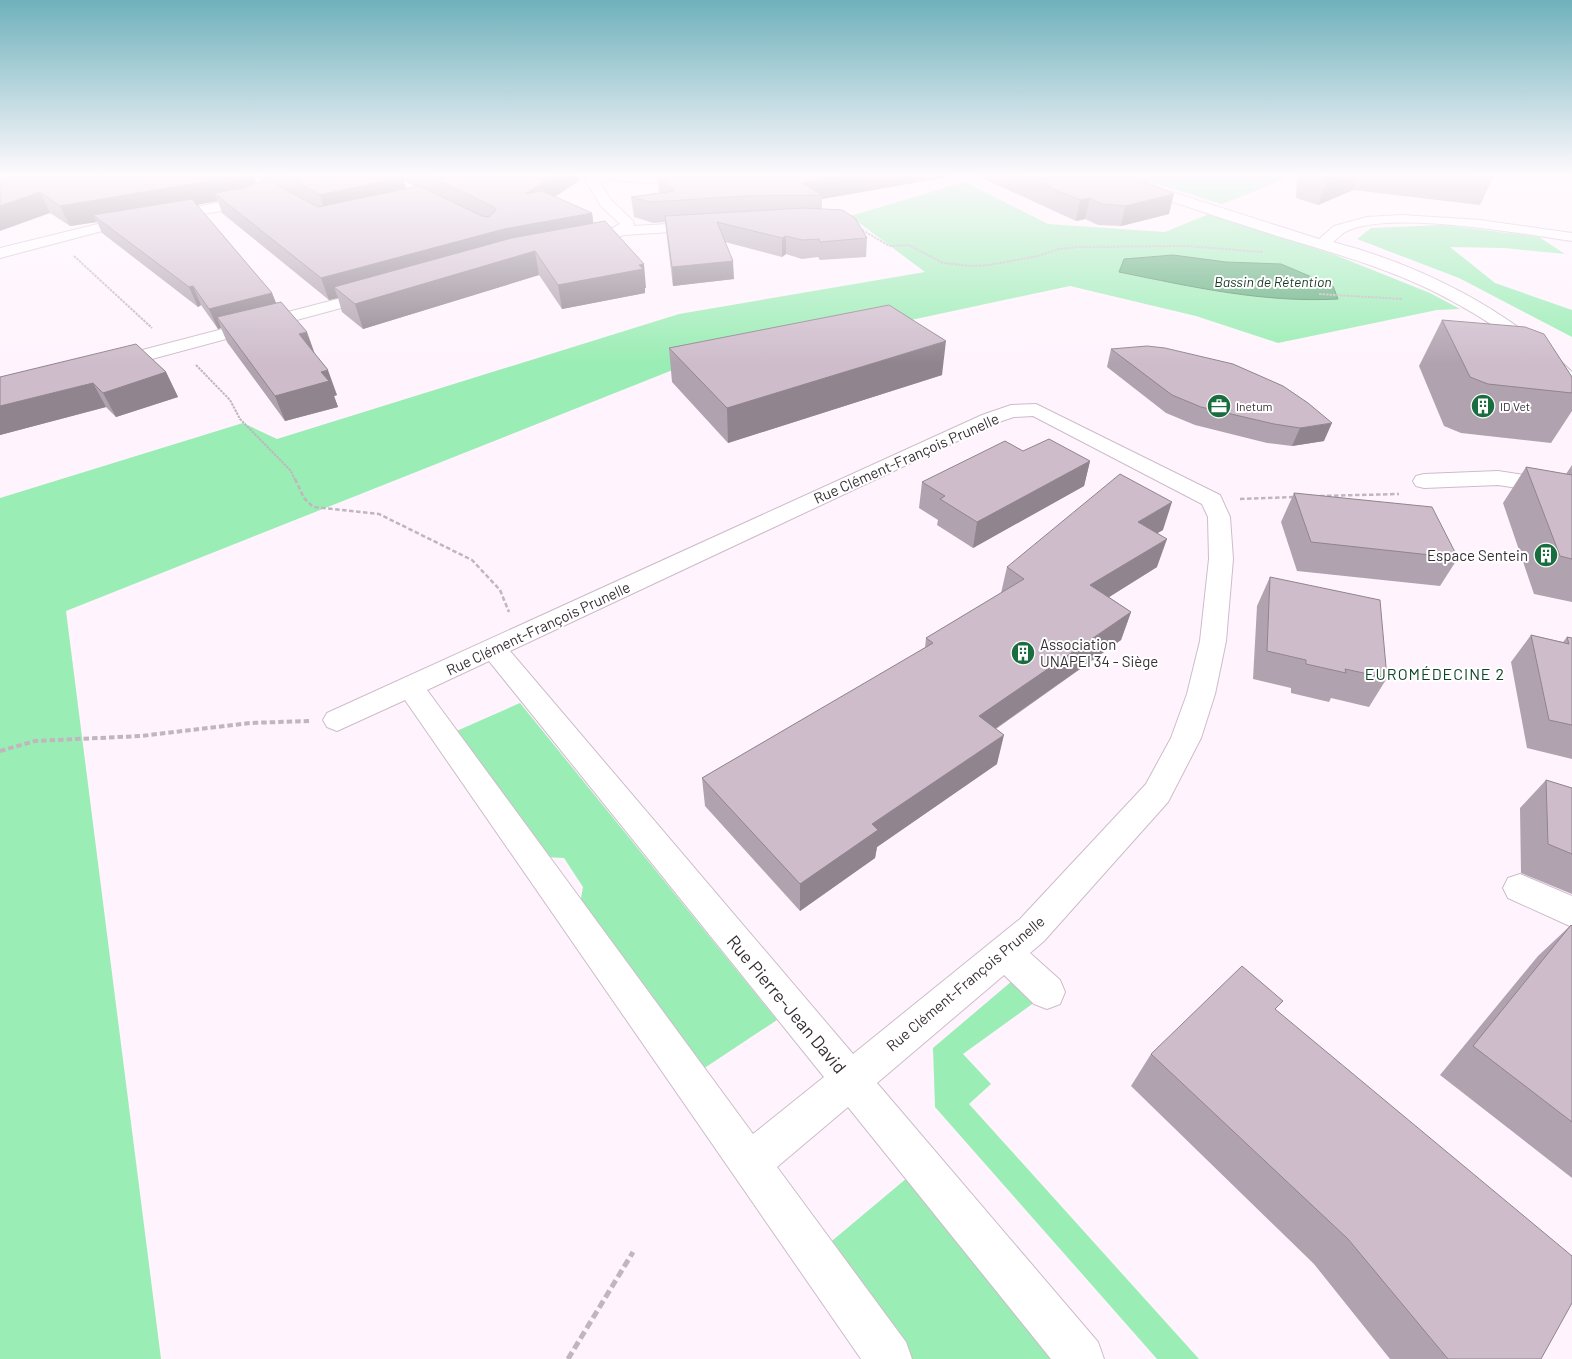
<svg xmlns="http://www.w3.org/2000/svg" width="1572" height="1359" viewBox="0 0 1572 1359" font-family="Barlow,sans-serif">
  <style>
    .green { fill: #9aedb4 }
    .water { fill: #5aad77; stroke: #4f8763 }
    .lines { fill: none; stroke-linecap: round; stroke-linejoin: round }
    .minor-casing { stroke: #cdbcca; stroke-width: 2 }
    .path-far3 { stroke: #c0b6be; stroke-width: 2; stroke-dasharray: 2.5 1; stroke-linecap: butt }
    .path-far2 { stroke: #c0b6be; stroke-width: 2.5; stroke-dasharray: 4.5 2.5; stroke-linecap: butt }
    .path-far1 { stroke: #c0b6be; stroke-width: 4; stroke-dasharray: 5.5 3; stroke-linecap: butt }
    .path { stroke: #c0b6be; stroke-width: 5; stroke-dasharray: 8 4; stroke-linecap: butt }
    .minor { fill: #fff; fill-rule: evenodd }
    .wall { fill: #b1a2af; fill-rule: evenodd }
    .shaded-wall { fill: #90848e }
    .building { fill: #cebccb; stroke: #90848e }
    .labels { text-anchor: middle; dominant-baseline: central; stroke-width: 4; stroke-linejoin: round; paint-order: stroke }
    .far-poi-label { font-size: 12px; fill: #362f35; stroke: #fff; text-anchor: start }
    .far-water-label { font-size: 14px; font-style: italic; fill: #173b24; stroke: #fff }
    .street-label { font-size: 15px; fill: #362f35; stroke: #fff }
    .poi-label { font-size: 15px; fill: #362f35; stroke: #fff; text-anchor: end }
    .neighbourhood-label { font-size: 16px; letter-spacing: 1px; fill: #0c4626; stroke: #fff }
    .near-street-label { font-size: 18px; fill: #362f35; stroke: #fff }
  </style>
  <rect width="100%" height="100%" fill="#fff4fd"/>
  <g class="green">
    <path d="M1124,174h161v5l-63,25z"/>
    <path d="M965,182l83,42 117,8 44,-18 126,41 95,38 30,16 -23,1 -159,33 -82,-27 -126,-30 -173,37 -184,31 -647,257 95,748h-161v-861l243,-75 34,16 402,-125 246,-42 -75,-56z"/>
    <path d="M1444,225l95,12 26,17 -61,-6 -54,-1 45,36 77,27v27l-113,-59 -102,-39 14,-11z"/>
    <path d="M520,703l257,317 -74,49 -123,-165 3,-17 -19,-29 -19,-1 -93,-124z"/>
    <path d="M1012,981l23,21 -72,52 28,30 -22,20 230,255h-42l-222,-252 -2,-59z"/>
    <path d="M907,1178l148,181h-145l-83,-114z"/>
  </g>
  <path class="water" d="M1173,255l53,7 55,2 52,22 5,13c-75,4 -145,-12 -219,-27l5,-13z"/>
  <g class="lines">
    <g class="minor-casing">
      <g id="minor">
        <path d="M237,174h15l28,17 -28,15 -146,24 -106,28v-10l106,-26 142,-24 15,-7z"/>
        <path d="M570,174h162l-7,4 -76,5 -51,-4 13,21 22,21 1,5 69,-4 7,4 -7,4 -80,5 -12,6 -31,7 -8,-5 3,-3 26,-6 19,-10 -19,-18 -17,-28 -12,-1z"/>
        <path d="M1095,174h20l204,65 15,-13 33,-9 35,-2 78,5 92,13v8c-50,-7 -184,-32 -227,-9 -4,2 -8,7 -12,10 88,23 174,67 239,130v16c-13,-4 -41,-35 -55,-46 -26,-19 -54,-36 -84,-51 -50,-24 -96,-37 -149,-53 -62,-19 -124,-41 -187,-61z"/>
        <path d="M376,289l6,2 2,3 -2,3 -271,73 -7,-2 -2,-4 2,-4z"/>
        <path d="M1036,404l184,91 10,22 3,42 -7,82 -11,53 -14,44 -33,64 -124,139 -14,12 30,27 5,12 -5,12 -13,5 -13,-5 -30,-29 -127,108 221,259 6,17h-53l-203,-252 -71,60 129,175 6,17h-51l-456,-659 -68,31 -10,-4 -4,-7 4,-7 655,-298 29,-10zM1033,416l169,88 6,13 1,42 -9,82 -13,53 -16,44 -25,46 -126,135 -167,135 -343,-403 486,-228 18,-6zM489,661l335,416 -71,57 -326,-444z"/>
        <path d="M1498,471l74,11v14l-74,-11 -74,3 -8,-2 -3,-5 3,-5 8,-2z"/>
        <path d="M1520,874l52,22v31l-64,-29 -5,-10 5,-10z"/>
      </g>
    </g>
    <g class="path-far3">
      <path d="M859,228l30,18 20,-1 34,18 29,3 17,-1 49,-9 21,-7 19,-2 108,-1 77,6"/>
      <path d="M74,256l78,72"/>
      <path d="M1319,294l83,5"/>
      <path d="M196,365l34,35 10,19 51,52 4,9"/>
    </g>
    <g class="path-far2">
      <path d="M295,479l9,19 9,9 66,7 93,46 28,30 9,22"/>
      <path d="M1320,496l79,-2"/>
      <path d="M1240,499l54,-2"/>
    </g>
    <path class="path-far1" d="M0,751l35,-10 106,-5 109,-13 59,-2"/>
    <path class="path" d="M568,1359l65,-107"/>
    <use href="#minor" class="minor"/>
  </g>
  <g class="wall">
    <path d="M0,174h253l3,9 9,-4 -9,-5h323l1,6 -26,17 38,16 1,10 53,65h-1v5l-83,16 -23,-34 -176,54 -21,-17 -4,-14 -9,2 -107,-87 -4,-12 -21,4 75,88 4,10 39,52 22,40 -3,1 4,11 -53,14 -58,-79 -6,-14 -3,1 -17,-24 -3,2 -96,-74 -5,-11 -27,4 -20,-13zM403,180l13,7 -10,2z"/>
    <path d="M661,174h293l-1,2 -131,23v10l45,29 -1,19 -46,3 -2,-3 -16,2 -16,-5 -4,3 -57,-15 9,37 -61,7 -8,-64 -12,1 -19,-6 -3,-20 28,-4 -2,-18z"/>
    <path d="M973,174h153l43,40 -48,12 -23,-1 -13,-6 -9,2z"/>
    <path d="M1297,174h194l2,4 -13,27 -127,-15 -35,15 -22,-7z"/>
    <path d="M1442,320l130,57v34l-21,32 -90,-10 -17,-7 -25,-60z"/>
    <path d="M669,348l273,27 -214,68 -56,-61z"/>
    <path d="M1165,348l159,93 -32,5 -25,-3 -72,-18 -29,-12 -59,-46 4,-18z"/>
    <path d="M166,372l12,25 -62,20 -10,-10 -106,28v-58z"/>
    <path d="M1023,451l67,10 -6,25 -111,62 -36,-23 1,-5 -19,-12 3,-26z"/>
    <path d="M1572,465v137l-38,-8 -31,-91 23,-36 40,7z"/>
    <path d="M1294,493l164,65 -18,28 -143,-15 -16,-49z"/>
    <path d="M1163,530l-6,3v34l-48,30 22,15 -10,28 -125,89 1,35 -120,83 -2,11 -75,53 -95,-105 -3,-28 223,-130 1,-10 75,-45 6,-26z"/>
    <path d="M1270,577l117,101 -18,29 -38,-9 -2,4 -38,-9v-5l-38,-9 4,-73z"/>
    <path d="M1531,635l32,7 4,-5 5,1v121l-45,-11 -16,-86z"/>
    <path d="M1546,780l26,8v106l-51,-21 -1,-65z"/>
    <path d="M1571,925l1,1v252l-132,-103 98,-119z"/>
    <path d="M1276,1010l265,349h-151l-76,-95 -183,-178 20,-32z"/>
  </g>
  <g class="shaded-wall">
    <path d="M246,174h7l6,17 -45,2 4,8 -117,20 -8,-6 4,7 -27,4 -10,-20z"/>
    <path d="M556,174h23l1,6 -51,34 -4,-20z"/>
    <path d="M854,174h100l-1,2 -131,23v-4l-20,-12z"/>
    <path d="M1338,174h22l-7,16 -35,15 10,-27z"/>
    <path d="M403,177l5,20 -82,18 -6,-20z"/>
    <path d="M40,192l10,21 -50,18v-25z"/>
    <path d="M1174,194l-5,20 -48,12 4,-20z"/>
    <path d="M1090,198l-5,21 -9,2 4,-21z"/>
    <path d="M592,213l3,20 -261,54 4,11 -9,2 -8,-22 183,-49z"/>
    <path d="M786,236v18l-4,3v-19z"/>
    <path d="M535,251l4,24 -176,54 -8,-25z"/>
    <path d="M733,261l1,18 -61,7 -1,-19z"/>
    <path d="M644,264l2,24h-1v5l-83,16 -4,-24 81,-20z"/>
    <path d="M193,286l8,19 -3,2 -9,-20z"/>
    <path d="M272,293l8,20 -63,4 4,11 -3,1 -9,-20z"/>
    <path d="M307,332l9,25 -17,-23z"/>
    <path d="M946,341l-4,34 -214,68 -1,-35z"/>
    <path d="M328,370l9,25 -3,1 4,11 -53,14 -10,-25 46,-24z"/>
    <path d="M166,372l12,25 -62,20 -13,-24z"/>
    <path d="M93,383l13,24 -106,28v-29z"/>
    <path d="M1332,423l-8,18 -32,5 8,-18z"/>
    <path d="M1090,461l-6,25 -111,62 4,-26z"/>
    <path d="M1172,502l-9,28 -34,20 9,-28z"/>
    <path d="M1167,539l-10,28 -75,47 8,-29z"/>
    <path d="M1131,612l-10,28 -148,104 6,-28z"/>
    <path d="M1004,735l-7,29 -120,83 -2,11 -75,53v-27l72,-60z"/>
  </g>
  <g class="building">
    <path d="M0,174h97l1,2 7,-2h141l-6,2 -180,30 -20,-14 -40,14z"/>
    <path d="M283,174h113l7,3 -83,18z"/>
    <path d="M425,174h131l-31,20 17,-3 50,22 -88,16 -183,49 -107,-85 31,-5 21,-9 52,28 101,-21 63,30 7,1 7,-7 -2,-3z"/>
    <path d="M661,174h193l-52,9 20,12 -75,1 -96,6 -20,-5 44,-6 -18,-16z"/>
    <path d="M1019,174h107l48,20 -49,12 -23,-2 -12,-6 -10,2z"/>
    <path d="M1316,174h22l-10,4z"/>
    <path d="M1457,174h34l2,4z"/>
    <path d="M192,199l80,94 -63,16 -16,-23 -4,1 -96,-72z"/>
    <path d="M804,208l38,2 13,8 12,20 -47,4 -1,-3 -17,1 -16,-4 -4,2 -65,-16 16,39 -61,6 -7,-51z"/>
    <path d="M605,221l39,43 -5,1 4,4 -85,16 -23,-34 -180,53 -21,-17 178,-49z"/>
    <path d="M281,302l26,30 -8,2 29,36 -7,2 8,9 -54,15 -58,-79z"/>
    <path d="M889,305l57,36 -219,67 -58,-60z"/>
    <path d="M1442,320l83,7 19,7 28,43v16l-84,-9 -18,-7z"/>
    <path d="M136,344l30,28 -63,21 -10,-10 -93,23v-29z"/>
    <path d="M1147,346l18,2 68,16 50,22 25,17 24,20 -32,5 -26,-4 -73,-17 -29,-12 -61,-46z"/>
    <path d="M1049,439l41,22 -113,61 -37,-23 5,-3 -23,-14 83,-41 18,10z"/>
    <path d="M1526,467l46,8v84l-12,-3z"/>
    <path d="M1120,474l52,28 -34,20 29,17 -77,46 41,27 -152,104 25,19 -132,89 6,6 -78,54 -98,-106 231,-135 -7,-5 98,-59 -17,-12z"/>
    <path d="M1294,493l138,14 26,51 -147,-16z"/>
    <path d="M1270,577l110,23 7,78 -42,-9 1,4 -40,-9v-4l-39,-9z"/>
    <path d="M1531,635l38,9 -2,-7 5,1v87l-23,-5z"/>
    <path d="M1546,780l26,8v66l-24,-10z"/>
    <path d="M1571,925l1,1v196l-99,-76z"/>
    <path d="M1242,966l41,35 -8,8 297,247v47l-31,56h-93l-100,-120 -197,-185z"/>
  </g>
  <linearGradient id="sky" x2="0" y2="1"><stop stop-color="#6fb1bb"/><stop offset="0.48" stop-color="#fffafe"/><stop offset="1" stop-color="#fffafe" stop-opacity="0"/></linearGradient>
  <rect width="1572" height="364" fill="url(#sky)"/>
  <defs>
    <g id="office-disc" transform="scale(1.25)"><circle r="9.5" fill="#1a6d3e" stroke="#fff"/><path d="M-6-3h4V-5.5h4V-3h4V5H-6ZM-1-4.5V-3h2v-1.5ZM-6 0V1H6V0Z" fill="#fff"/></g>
    <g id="building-disc" transform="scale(1.25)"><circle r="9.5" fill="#1a6d3e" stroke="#fff"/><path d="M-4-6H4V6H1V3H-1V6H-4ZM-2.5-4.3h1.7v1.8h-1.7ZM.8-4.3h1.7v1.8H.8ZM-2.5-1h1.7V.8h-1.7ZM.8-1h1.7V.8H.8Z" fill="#fff"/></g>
  </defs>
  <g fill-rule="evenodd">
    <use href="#office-disc" x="1219" y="406"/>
    <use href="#building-disc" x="1483" y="406"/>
    <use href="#building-disc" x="1546" y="555"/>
    <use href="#building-disc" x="1023" y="653"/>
  </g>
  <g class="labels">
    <g class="far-poi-label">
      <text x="1236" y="406">Inetum</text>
      <text x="1500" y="406">ID Vet</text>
    </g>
    <g class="far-water-label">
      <text x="1273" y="281">Bassin de Rétention</text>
    </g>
    <g class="street-label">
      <text transform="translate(906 458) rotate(-24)">Rue Clément-François Prunelle</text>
      <text transform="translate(538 628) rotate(-25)">Rue Clément-François Prunelle</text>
      <text transform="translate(965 983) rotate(-40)">Rue Clément-François Prunelle</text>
    </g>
    <g class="poi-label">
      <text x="1528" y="555">Espace Sentein</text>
      <text x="1040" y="644" text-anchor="start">Association<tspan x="1040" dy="17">UNAPEI 34 - Siège</tspan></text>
    </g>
    <g class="neighbourhood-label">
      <text x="1435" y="673">EUROMÉDECINE 2</text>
    </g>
    <g class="near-street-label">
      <text transform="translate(787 1004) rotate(50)">Rue Pierre-Jean David</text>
    </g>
  </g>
</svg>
